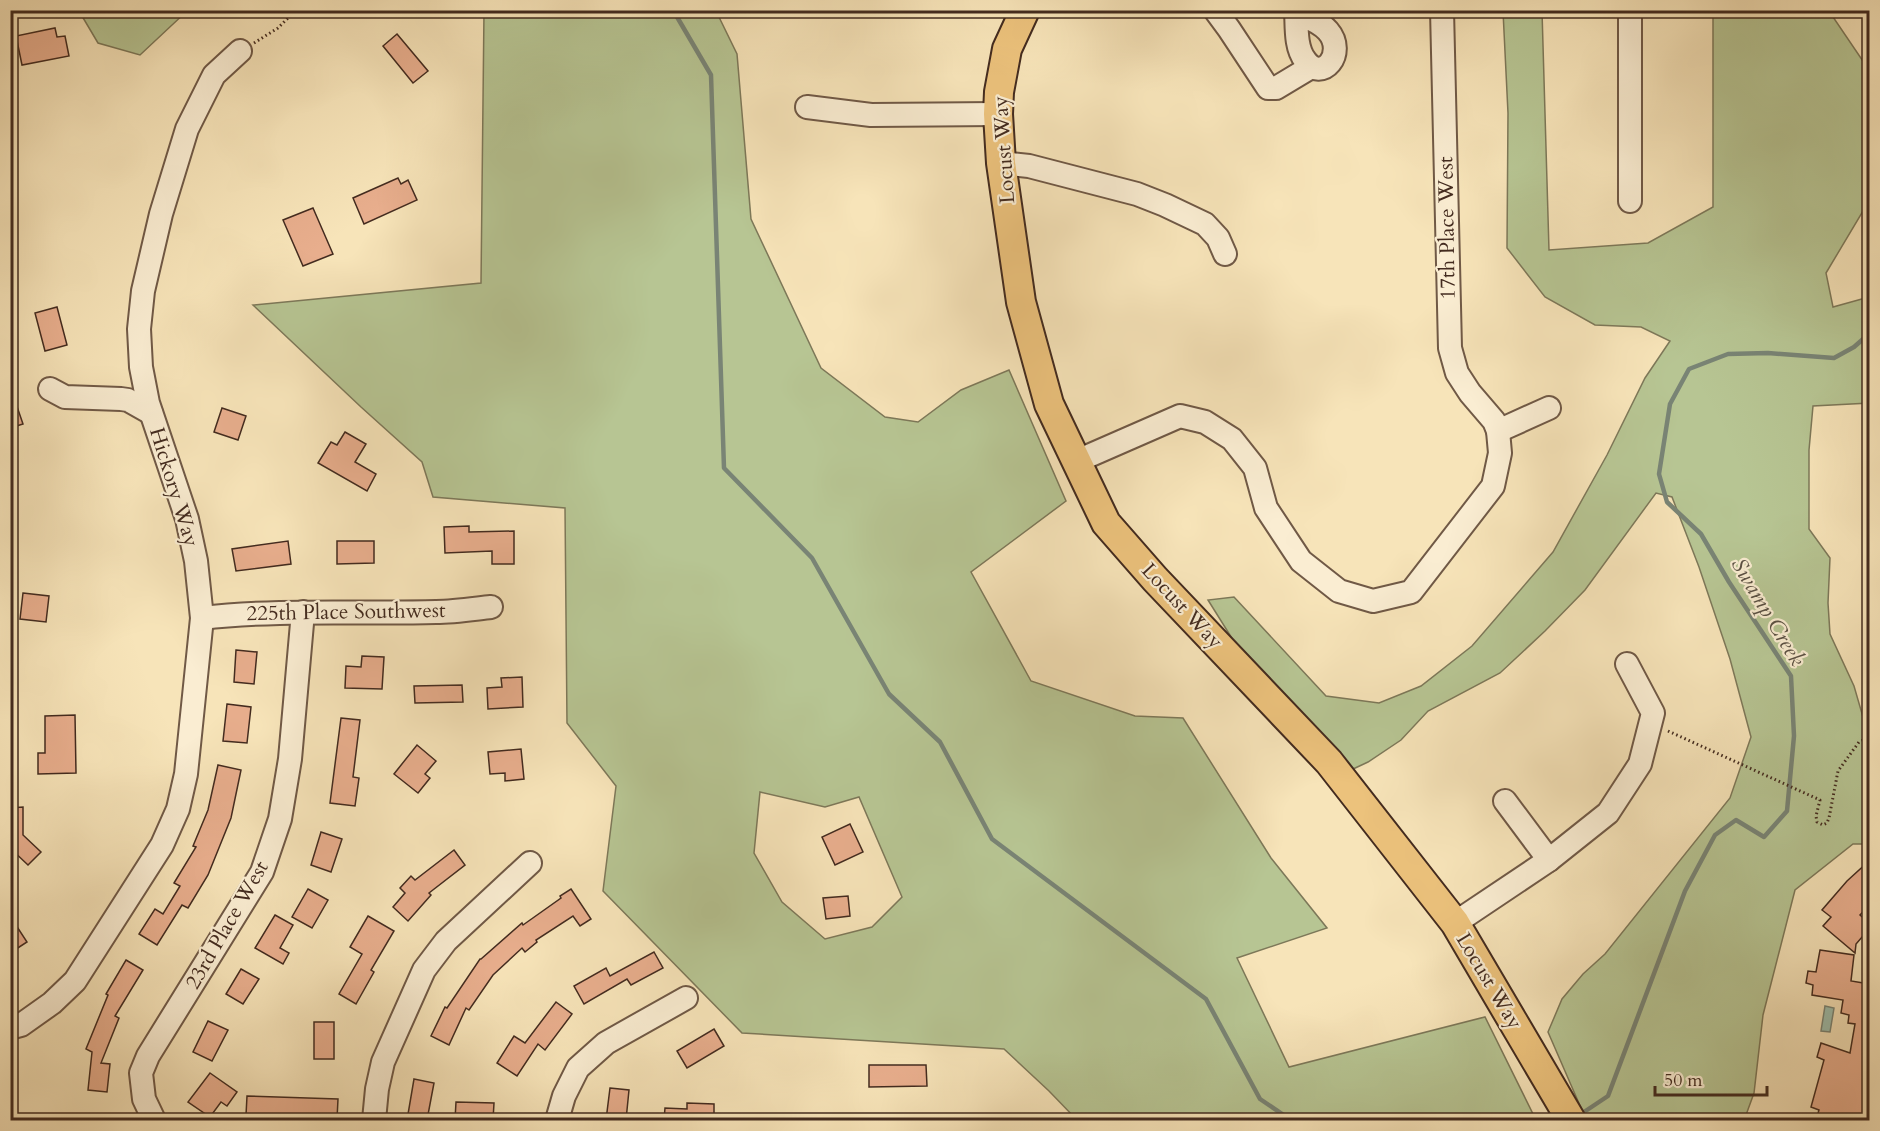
<svg xmlns="http://www.w3.org/2000/svg" width="1880" height="1131" viewBox="0 0 1880 1131" font-family="Cardo,serif">
  <style>
    .green { fill: #b7c593; stroke: #7d7859; stroke-width: 1.5; fill-rule: evenodd }
    .water { fill: #9dbfae; stroke: #798475; stroke-width: 1.5 }
    .lines { fill: none; stroke-linecap: round; stroke-linejoin: round }
    .stream { stroke: #798475; stroke-width: 4.5 }
    .building { fill: #e8ae8d; stroke: #432b1f; stroke-width: 1.5 }
    .minor-casing { stroke: #705946; stroke-width: 26 }
    .major-casing { stroke: #432b1f; stroke-width: 32 }
    .path { stroke: #432b1f; stroke-width: 3; stroke-dasharray: 1.5 3; stroke-linecap: butt }
    .minor { stroke: #faedd2; stroke-width: 22 }
    .major { stroke: #ecc27c; stroke-width: 28 }
    .labels { text-anchor: middle; dominant-baseline: central; stroke-width: 4.5; stroke-linejoin: round; paint-order: stroke }
    .street-label { font-size: 21px; fill: #432b1f; stroke: #faedd2 }
    .water-label { font-size: 22px; font-style: italic; fill: #5a5043; stroke: #faedd2 }
  </style>
  <rect width="100%" height="100%" fill="#f7e4b9"/>
  <filter id="stains"><feTurbulence type="fractalNoise" baseFrequency=".00333" numOctaves="4"/><feColorMatrix values="0 0 0 0 .2 0 0 0 0 .09 0 0 0 0 .02 0 0 0 .5 -.17"/></filter>
  <radialGradient id="worn" r=".72"><stop offset=".6" stop-color="#630" stop-opacity="0"/><stop offset="1" stop-color="#630" stop-opacity=".3"/></radialGradient>
  <g class="green">
    <path d="M65,11l122,-1v1l-47,44 -42,-12 -16,-27z"/>
    <path d="M484,11h232l21,43 14,165 70,149 64,49 33,5 43,-32 48,-20 57,131 -95,71 60,109 104,35 48,2 88,140 56,70 -90,30 52,109 196,-50 51,103h-459l-28,-29 -45,-42 -262,-16 -139,-142 13,-105 -49,-63 -2,-215 -132,-11 -11,-35 -61,-55 -108,-102 228,-22zM760,792l65,15 34,-10 43,100 -30,30 -47,12 -43,-37 -28,-49z"/>
    <path d="M1503,11h39l7,239 99,-7 65,-36v-196h116l40,59v131l-43,72 7,34 36,-10 1,106 -57,3 -4,44v79l21,29 -2,45 2,31 24,52 13,45 2,-1v114h-16l-58,46 -32,125 -9,78 -8,22 -9,5h-152l-4,-12 -33,-76 14,-33 21,-25 22,-20 125,-156 21,-61 -21,-78 -31,-92 -27,-70 -16,-4 -71,97 -40,41 -45,42 -72,38 -27,29 -33,22 -15,7 -22,-19 -34,-43 -59,-59 -30,-48 26,-3 92,99 53,7 42,-17 51,-40 81,-94 54,-97 38,-77 25,-37 -29,-14 -46,-2 -50,-28 -38,-49 1,-135z"/>
  </g>
  <path class="water" d="M1825,1006l9,2 -4,24 -9,-1z"/>
  <g class="lines">
    <g class="stream">
      <path d="M673,10l38,65 13,393 88,90 77,136 51,48 52,97 214,160 54,100 31,21"/>
      <path d="M1578,1116l30,-20 77,-205 30,-56 21,-15 28,17 23,-26 7,-75 -3,-60 -62,-94 -28,-48 -34,-32 -8,-28 11,-70 19,-35 39,-15 40,-1 66,5 20,-11 16,-14"/>
    </g>
  </g>
  <g class="building">
    <path d="M55,28l2,9 8,-1 4,20 -47,9 -6,-29z"/>
    <path d="M397,34l31,37 -15,12 -30,-37z"/>
    <path d="M398,178l3,6 7,-4 9,20 -53,24 -11,-26z"/>
    <path d="M313,208l20,46 -30,12 -20,-46z"/>
    <path d="M57,307l10,38 -22,6 -10,-38z"/>
    <path d="M12,392l11,32 -13,4v-35z"/>
    <path d="M222,408l24,8 -8,24 -24,-8z"/>
    <path d="M345,432l21,12 -11,18 21,12 -9,17 -49,-28 13,-21 6,3z"/>
    <path d="M469,526v6l45,-1v33h-22v-13l-47,2 -1,-26z"/>
    <path d="M288,541l3,23 -55,7 -4,-22z"/>
    <path d="M337,541h37v22l-37,1z"/>
    <path d="M23,593l26,3 -3,26 -26,-3z"/>
    <path d="M236,650l21,2 -3,32 -20,-2z"/>
    <path d="M362,656l22,1 -2,32 -37,-1 1,-22 15,1z"/>
    <path d="M522,677l1,30 -35,2 -1,-21 15,-1 -1,-9z"/>
    <path d="M462,685l1,17 -48,1 -1,-17z"/>
    <path d="M227,704l24,3 -4,36 -24,-2z"/>
    <path d="M75,715l1,58 -38,1v-21h7v-37z"/>
    <path d="M341,718l19,2 -7,57 6,1 -4,28 -25,-3z"/>
    <path d="M417,745l19,16 -11,13 5,4 -12,15 -24,-19z"/>
    <path d="M521,749l3,30 -19,2v-8l-15,1 -2,-22z"/>
    <path d="M218,765l23,5 -10,48 -23,57 -20,33 -6,-3 -25,40 -18,-11 16,-25 8,5 17,-28 -6,-3 22,-36 -3,-1 15,-36z"/>
    <path d="M23,807v28l18,17 -13,13 -18,-17v-40z"/>
    <path d="M850,824l13,28 -28,13 -13,-28z"/>
    <path d="M321,832l21,7 -11,33 -20,-7z"/>
    <path d="M454,850l11,15 -36,28 2,2 -23,26 -15,-14 12,-14 -5,-5 11,-12 4,4z"/>
    <path d="M1869,861v45l-9,9 9,8v6l-13,15 -1,9 -32,-27 8,-9 -9,-7 25,-29z"/>
    <path d="M308,889l20,11 -16,28 -20,-11z"/>
    <path d="M571,889l20,30 -11,7 -7,-10 -37,24 1,2 -12,10 -3,-4 -29,27 -24,35 -3,-2 -17,37 -18,-9 14,-29 2,1 33,-49h1l41,-36 1,2 38,-27 -1,-2z"/>
    <path d="M848,896l2,20 -24,3 -3,-21z"/>
    <path d="M275,915l18,10 -13,23 9,5 -6,11 -28,-16z"/>
    <path d="M10,916l17,26 -17,11z"/>
    <path d="M368,916l26,15 -23,39 3,2 -18,32 -17,-10 23,-40 -12,-7z"/>
    <path d="M1820,950l34,5 -3,26 18,3v119l-5,17h-48l3,-10 -8,-3 13,-47 -7,-3 4,-14 29,10 5,-29 -7,-1 1,-8 -8,-2 2,-13 -31,-5 1,-10 -7,-2 2,-12 8,1z"/>
    <path d="M654,952l9,16 -32,17 -4,-6 -43,25 -10,-18 32,-18 4,8z"/>
    <path d="M126,960l17,10 -28,46 4,2 -18,45 9,1 -3,28 -19,-2 4,-38 -6,-3 22,-54 -2,-1z"/>
    <path d="M241,969l18,10 -16,25 -17,-10z"/>
    <path d="M556,1002l16,12 -27,36 -7,-6 -21,32 -20,-13 17,-27 11,7z"/>
    <path d="M208,1021l20,9 -16,31 -19,-9z"/>
    <rect x="314" y="1022" width="20" height="37"/>
    <path d="M714,1029l10,17 -37,22 -10,-17z"/>
    <path d="M869,1065h57l1,21 -58,1z"/>
    <path d="M210,1073l27,19 -10,14 -6,-4 -11,15 -22,-15z"/>
    <path d="M414,1079l20,4 -7,37h-20z"/>
    <path d="M610,1088l19,2 -3,30h-20z"/>
    <path d="M247,1096l91,3 -1,20 -91,-4z"/>
    <path d="M456,1102l38,1 -1,17h-38z"/>
    <path d="M687,1103l27,1v16h-50l1,-12 22,1z"/>
  </g>
  <g class="lines">
    <g class="minor-casing">
      <g id="minor">
        <path d="M1215,10l14,19 39,59h8l35,-21"/>
        <path d="M1296,10c1,16 -1,37 9,50 17,24 42,-7 23,-29 -8,-9 -21,-14 -32,-19"/>
        <path d="M1630,10v191"/>
        <path d="M807,107l64,8 127,-1"/>
        <path d="M1001,163l28,3 108,28 28,11 40,19 13,14 7,16"/>
        <path d="M50,389l15,8 56,2 7,1 23,13"/>
        <path d="M1498,431l51,-23"/>
        <path d="M1077,461l103,-45 25,6 27,17 23,29 11,40 35,53 38,30 34,10 38,-9 82,-106 7,-33 -2,-22 -4,-10 -24,-28 -13,-20 -7,-25 -8,-338"/>
        <path d="M202,618c77,-9 156,-4 234,-6 18,0 37,-3 55,-5"/>
        <path d="M1505,801l44,59"/>
        <path d="M1455,923l94,-63 59,-47 32,-49 13,-51 -26,-49"/>
        <path d="M10,1028l11,-3 31,-22 23,-22 87,-136 16,-36 8,-35 16,-156 -6,-57 -9,-42 -39,-116 -7,-36 -2,-38 4,-38 18,-77 26,-85 27,-54 26,-24"/>
        <path d="M154,1120l-10,-21 -3,-26 7,-17 114,-184 18,-53 10,-60 13,-147"/>
        <path d="M374,1120l3,-31 6,-27 41,-92 22,-29 84,-78"/>
        <path d="M557,1120l7,-24 14,-28 28,-25 80,-45"/>
      </g>
    </g>
    <g class="major-casing">
      <path id="major" d="M1025,10l-18,39 -8,43 -1,22 3,49 20,139 28,102 57,119 49,56 174,183 126,161 116,197"/>
    </g>
    <g class="path">
      <path d="M254,43l24,-15 18,-18"/>
      <path d="M1668,731l152,69 -4,16 1,6 6,3 4,-2 2,-5 9,-47 21,-29 11,-5"/>
    </g>
    <use href="#minor" class="minor"/>
    <use href="#major" class="major"/>
  </g>
  <g class="labels">
    <g class="street-label">
      <text transform="translate(1004 150) rotate(-94)">Locust Way</text>
      <text transform="translate(1447 228) rotate(-91)">17th Place West</text>
      <text transform="translate(174 487) rotate(73)">Hickory Way</text>
      <text transform="translate(1182 606) rotate(47)">Locust Way</text>
      <text transform="translate(346 612) rotate(-1)">225th Place Southwest</text>
      <text transform="translate(227 925) rotate(-60)">23rd Place West</text>
      <text transform="translate(1489 981) rotate(59)">Locust Way</text>
    </g>
    <g class="water-label">
      <text transform="translate(1768 612) rotate(59)">Swamp Creek</text>
    </g>
  </g>
  <rect width="1880" height="1131" fill="none" stroke="#f7e4b9" stroke-width="36"/>
  <rect x="12" y="12" width="1856" height="1107" fill="none" stroke="#432b1f" stroke-width="3"/>
  <rect x="18" y="18" width="1844" height="1095" fill="none" stroke="#432b1f" stroke-width="1.5"/>
  <path d="M1655 1086v9h112v-9" fill="none" stroke="#432b1f" stroke-width="3"/>
  <text x="1664" y="1086" font-size="18" fill="#432b1f" stroke="#faedd2" stroke-width="4.5" paint-order="stroke">50 m</text>
  <rect width="100%" height="100%" filter="url(#stains)"/>
  <rect width="100%" height="100%" fill="url(#worn)"/>
</svg>
